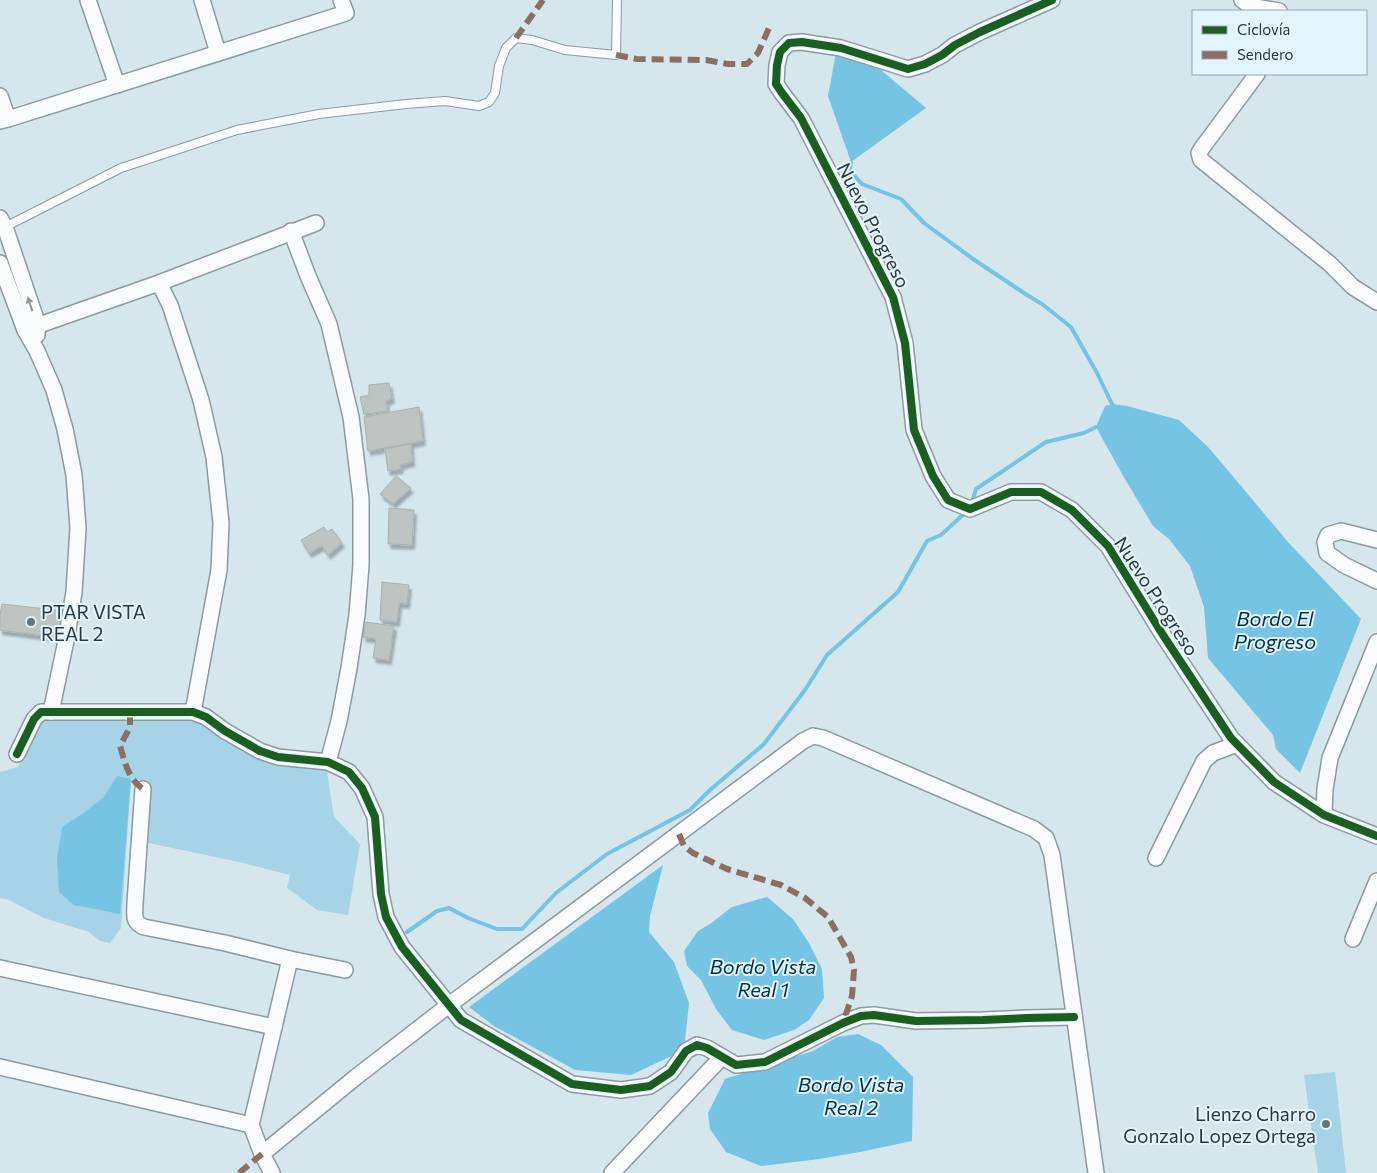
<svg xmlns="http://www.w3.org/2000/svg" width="1377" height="1173" viewBox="0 0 1377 1173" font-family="Commissioner,sans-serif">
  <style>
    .green { fill: #a6d3e6 }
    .water { fill: #75c4e4 }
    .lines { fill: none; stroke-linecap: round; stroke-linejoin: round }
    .stream { stroke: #75c4e4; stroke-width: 4 }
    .building { fill: #bcc3c1; stroke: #aab1af; filter: url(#shadow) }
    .service-casing { stroke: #8e9a9f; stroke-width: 10 }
    .minor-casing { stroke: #8e9a9f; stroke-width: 18 }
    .service { stroke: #f9fbfc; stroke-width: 8 }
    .minor { stroke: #f9fbfc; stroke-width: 15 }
    .quiet { stroke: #8d6e63; stroke-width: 6; stroke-dasharray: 12 6; stroke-linecap: butt }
    .cycleway-casing { stroke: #e2f4fd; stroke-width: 11 }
    .cycleway { stroke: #1b5e20; stroke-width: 8 }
    .oneway { fill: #92999c }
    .poi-dot { fill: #66747b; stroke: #e2f4fd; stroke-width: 2 }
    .labels { text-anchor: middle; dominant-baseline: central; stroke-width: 4; stroke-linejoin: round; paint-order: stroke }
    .street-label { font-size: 19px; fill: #2b373d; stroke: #e2f4fd }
    .poi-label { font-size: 19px; fill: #2b373d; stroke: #e2f4fd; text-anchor: start }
    .water-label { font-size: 20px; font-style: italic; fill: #003041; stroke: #e2f4fd }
  </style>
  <defs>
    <filter id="shadow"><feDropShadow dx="2.5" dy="4.5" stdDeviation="1" flood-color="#0004"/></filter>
  </defs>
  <rect width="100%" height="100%" fill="#d5e6ed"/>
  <g class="green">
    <path d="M192,709l36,27 44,28 54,2 8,51 26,27 -12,71 -31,-5 -30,-22 3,-13 -51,-13 -95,-20 3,-61 -16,-2 -10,149 -11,15 -10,-2 -11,-9 -45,-14 -35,-18 -9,-2v-126l18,-5 20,-40 9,-11z"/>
    <path d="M1335,1072l11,101h-28l-14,-98z"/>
  </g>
  <g class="water">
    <path d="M836,53l45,17 45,38 -75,54 -23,-66z"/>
    <path d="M1112,404l15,2 52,14 30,28 79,94 73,77 -61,154 -24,-24 -3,-14 -65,-77 -4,-51 -14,-41 -21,-27 -16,-13 -31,-52 -26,-47 9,-21z"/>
    <path d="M117,776l14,3 -11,135 -46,-9 -15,-13 -2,-32 5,-33 20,-13 21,-16z"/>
    <path d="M663,865l-13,51 -1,16 25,30 15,41 -4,38 -7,12 -47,22 -56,-5 -81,-44 -25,-19z"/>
    <path d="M767,897l26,22 16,24 13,26 2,29 -15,22 -15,10 -30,10 -32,-10 -16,-21 -15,-29 -14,-14 -3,-15 14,-20 12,-7 22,-17z"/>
    <path d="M858,1034l23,11 32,32 -1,64 -52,11 -41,7 -58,7 -35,-14 -16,-23 -2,-16 17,-34 88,-28 24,-14z"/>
  </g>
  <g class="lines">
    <g class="stream">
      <path d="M851,162l-1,9 12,13 39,15 23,24 49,36 54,36 15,9 29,23 26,46 15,31"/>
      <path d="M972,503l4,-14 70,-47 38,-9 12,-6"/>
      <path d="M407,932l30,-21 12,-3 19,10 29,11h25l34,-36 51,-39 83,-44 20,-20 54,-46 41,-54 22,-35 71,-63 29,-51 14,-6 26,-24"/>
    </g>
  </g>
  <g class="building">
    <path d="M389,383l3,16 -6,2 2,10 -24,3 -4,-17 9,-2v-10z"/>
    <path d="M419,407l4,34 -55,10 -4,-34z"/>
    <path d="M411,444l1,18 -12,3 1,4 -13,2 -3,-22z"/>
    <path d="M396,476l15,12 -18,16 -13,-10z"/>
    <path d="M389,508l25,2 -2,35 -24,-1z"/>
    <path d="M324,527l3,5 5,-3 10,14 -14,12 -6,-9 -13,7 -8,-13z"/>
    <path d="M382,582l27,3 -2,19 -8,-1 -2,19 -17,-2z"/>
    <path d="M2,604l63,7 -5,27 -60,-8v-16z"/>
    <path d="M366,622l28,4 -5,34 -16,-2 3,-19 -13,-2z"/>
  </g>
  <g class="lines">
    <g class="service-casing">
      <path id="service" d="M5,227l116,-59 116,-38 82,-16 87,-10 39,-3 34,5 10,-4 6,-9 4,-27 7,-18 10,-10 16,2 33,10 51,5 1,-55"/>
    </g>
    <g class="minor-casing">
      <g id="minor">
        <path d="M88,0l29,85"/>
        <path d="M202,0l16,53"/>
        <path d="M1052,0l-72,32 -25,13 -13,10 -17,9 -17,5 -67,-21 -39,-6 -13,1 -9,9 -3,13 -1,19 6,9 19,25 92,179 12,46 9,87 19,46 15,24 22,9 41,-17h30l31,18 36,36 55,89 68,103 43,44 50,33 53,21"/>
        <path d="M1242,0l8,6 29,5"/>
        <path d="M1257,74l-55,74 -3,5 2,7 129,104 23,23 24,15"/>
        <path d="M0,96l8,23"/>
        <path d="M0,121l8,-2 338,-106 -5,-13"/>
        <path d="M0,218l5,9 33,98 -1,10"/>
        <path d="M291,231l17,45 21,48 22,93 10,82v66l-4,50 -8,53 -10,53 -11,41"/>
        <path d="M0,263l25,67 12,21 17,39 11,39 9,46 4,53 -4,64 -7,44 -16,76"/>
        <path d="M159,283l11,22 31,95 13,57 7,66 -2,47 -26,142"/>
        <path d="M25,330l134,-47 157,-60"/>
        <path d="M1377,540l-36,-9 -13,4 -3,7 2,11 17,12 33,16"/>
        <path d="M17,754l17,-35 7,-7h152l13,5 19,14 35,20 18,6 50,5 21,10 13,16 13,29 6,77 5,23 16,30 59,73 111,64 49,6 29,-4 21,-14 15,-21 11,-6 10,3 29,17 29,-3 78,-39 18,-7 13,-1 42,6 67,-1 44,-2 47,-1"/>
        <path d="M143,789l-8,114c0,12 -3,19 9,24l81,16 65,16 55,11"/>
        <path d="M1324,815l1,-26 5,-31 47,-116"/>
        <path d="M1156,858l48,-97 9,-8 24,-9"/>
        <path d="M1353,939l24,-58"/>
        <path d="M0,968l274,59"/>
        <path d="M0,1067l251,58"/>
        <path d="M262,1154l94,-77 93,-72 354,-264 10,-5 10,2 211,91 12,9 6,17 44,318"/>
        <path d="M272,1173l-10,-19 -11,-29 39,-166"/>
        <path d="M612,1173l110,-116"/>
      </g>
    </g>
    <use href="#service" class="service"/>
    <use href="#minor" class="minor"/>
    <g class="quiet">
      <path d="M516,38l27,-38"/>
      <path d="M616,55l21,4 69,1 22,4h19l11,-11 11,-25"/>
      <path d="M130,713v14l-10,19c5,16 8,33 23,43"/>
      <path d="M679,834l5,12 9,7 34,16 54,16 24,13 23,19 23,40 3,13 -2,26 -9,27"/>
      <path d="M239,1173l23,-19"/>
    </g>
    <g class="cycleway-casing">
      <g id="cycleway">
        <path d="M1052,0l-72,32 -25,13 -13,10 -17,9 -17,5 -67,-21 -39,-6 -13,1 -9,9 -3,13 -1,19 6,9 19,25 92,179 12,46 9,87 19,46 15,24 22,9 41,-17h30l31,18 36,36 55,89 68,103 43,44 50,33 53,21"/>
        <path d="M17,754l17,-35 7,-7h152l13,5 19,14 35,20 18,6 50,5 21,10 13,16 13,29 6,77 5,23 16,30 59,73 111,64 49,6 29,-4 21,-14 15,-21 11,-6 10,3 29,17 29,-3 78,-39 18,-7 13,-1 42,6 67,-1 44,-2 47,-1"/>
      </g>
    </g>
    <use href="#cycleway" class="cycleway"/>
  </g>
  <defs><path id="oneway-solid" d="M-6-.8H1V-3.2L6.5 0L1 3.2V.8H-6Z" transform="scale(1.25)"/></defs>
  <use class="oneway" href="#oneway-solid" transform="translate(30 304) rotate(-108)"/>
  <g class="poi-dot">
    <circle cx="31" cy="622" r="5"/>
    <circle cx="1326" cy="1124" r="5"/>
  </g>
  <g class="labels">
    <g class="street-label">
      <text transform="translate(874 225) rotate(63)">Nuevo Progreso</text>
      <text transform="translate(1157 596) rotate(57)">Nuevo Progreso</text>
    </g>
    <g class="poi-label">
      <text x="41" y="611">PTAR VISTA<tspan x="41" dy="22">REAL 2</tspan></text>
      <text x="1316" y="1113" text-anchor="end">Lienzo Charro<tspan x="1316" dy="22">Gonzalo Lopez Ortega</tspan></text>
    </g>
    <g class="water-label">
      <text x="1275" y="618">Bordo El<tspan x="1275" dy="23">Progreso</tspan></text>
      <text x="763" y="966">Bordo Vista<tspan x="763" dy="23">Real 1</tspan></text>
      <text x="851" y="1084">Bordo Vista<tspan x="851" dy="23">Real 2</tspan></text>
    </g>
  </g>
  <rect x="1192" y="10" width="175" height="65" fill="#e2f4fd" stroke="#99a8b0"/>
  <rect x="1202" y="26" width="25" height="8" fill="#1b5e20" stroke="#99a8b0"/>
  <text x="1237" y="35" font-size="15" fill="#2b373d">Ciclovía</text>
  <rect x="1202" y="51" width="25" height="8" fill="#8d6e63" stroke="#99a8b0"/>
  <text x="1237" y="60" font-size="15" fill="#2b373d">Sendero</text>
</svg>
